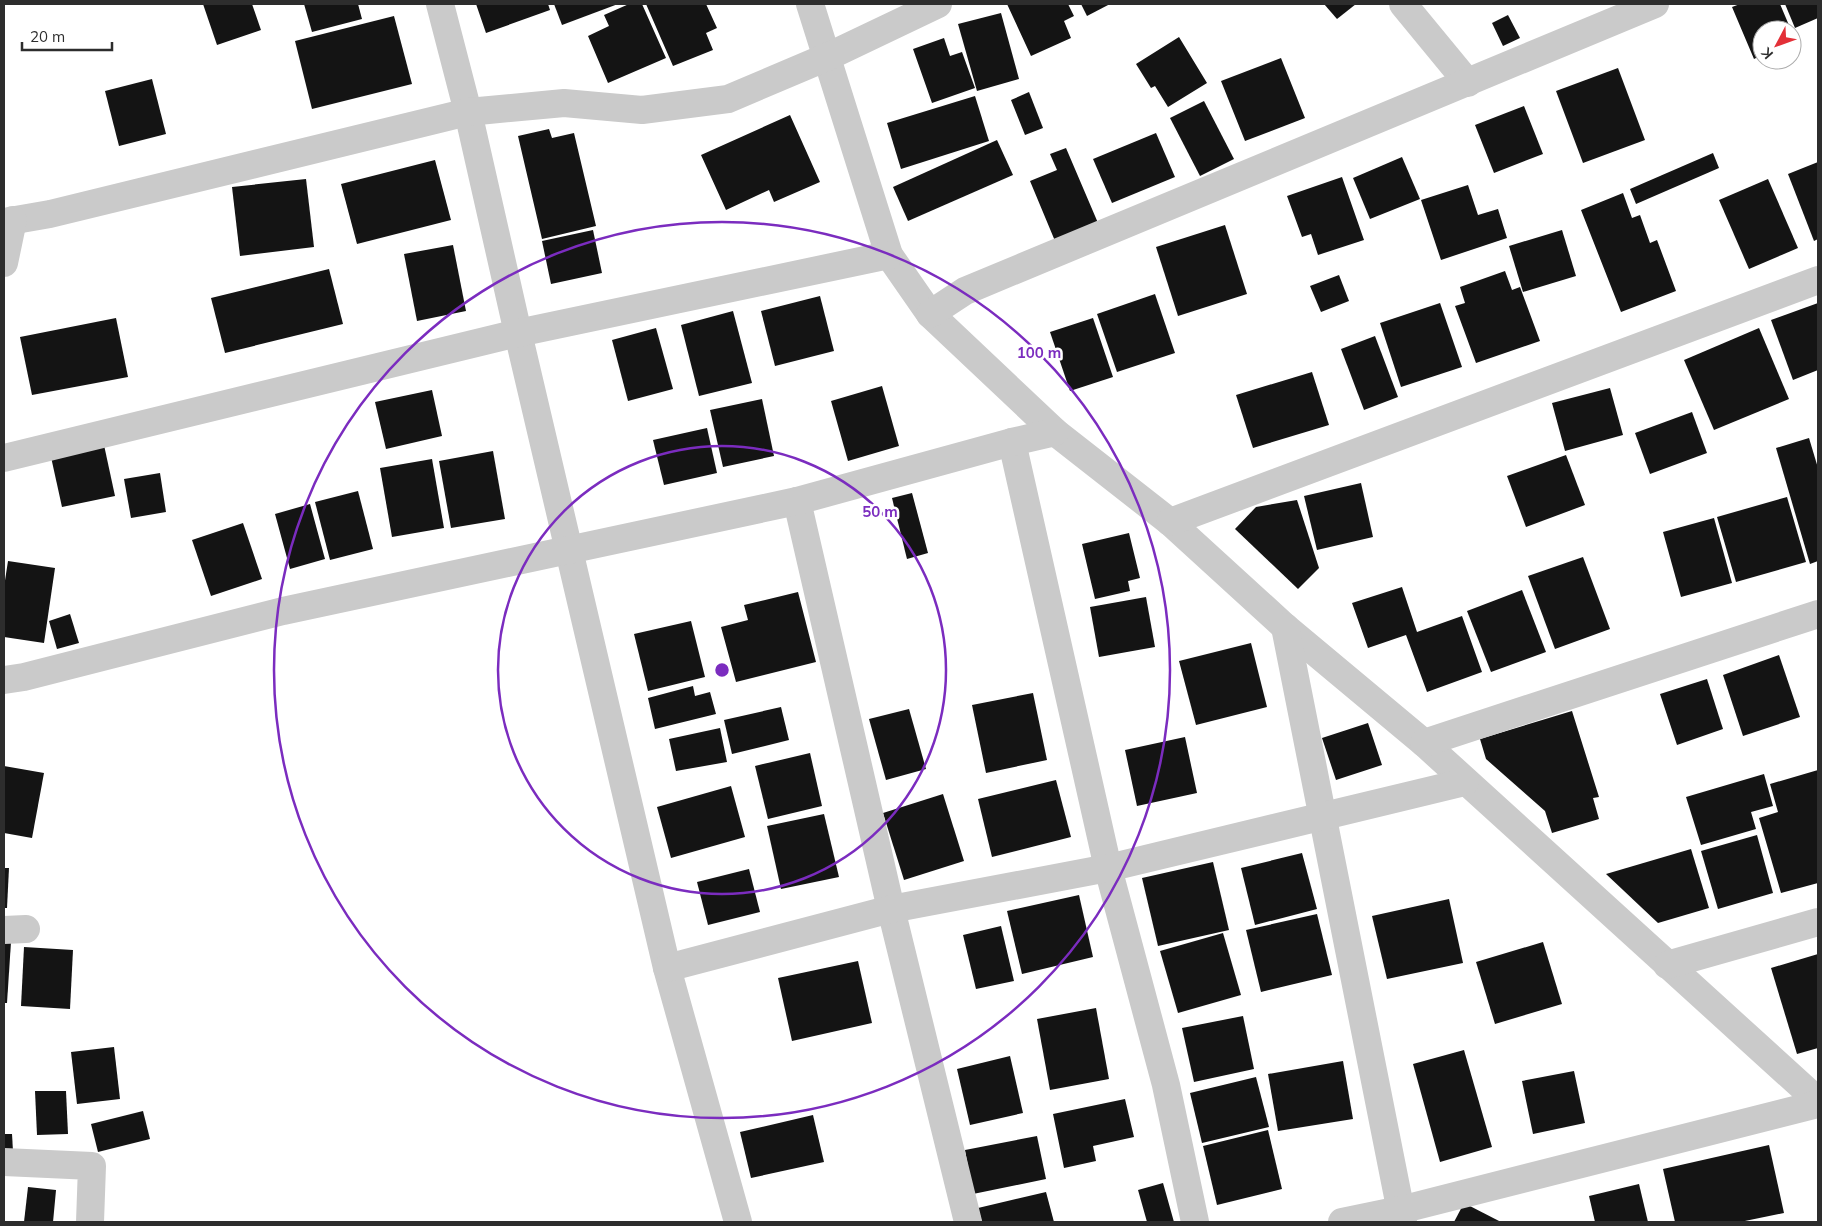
<svg xmlns="http://www.w3.org/2000/svg" width="1822" height="1226" viewBox="0 0 1822 1226" font-family="Mulish,sans-serif">
  <style>
    .building { fill: #141414 }
    .lines { fill: none; stroke-linecap: round; stroke-linejoin: round }
    .street { stroke: #cacaca; stroke-width: 28 }
    .ring { fill: none; stroke: #7b2cbf; stroke-width: 2.5 }
    .centre { fill: #7b2cbf; stroke: #fff; stroke-width: 2.5 }
    .ring-label { font-size: 15px; text-anchor: middle; font-weight: bold; fill: #7b2cbf; stroke: #fff; stroke-width: 5; stroke-linejoin: round; paint-order: stroke }
  </style>
  <rect width="100%" height="100%" fill="#fff"/>
  <g class="building">
    <path d="M203,4h49l9,26 -44,15z"/>
    <path d="M304,4h54l4,15 -50,13z"/>
    <path d="M476,4h72l2,6 -64,23z"/>
    <path d="M554,4h64l-56,21z"/>
    <path d="M629,4h13l24,54 -58,25 -20,-47 21,-10 -5,-11z"/>
    <path d="M646,4h60l11,24 -11,5 7,17 -40,16z"/>
    <path d="M1007,4h61l6,12 -10,5 7,17 -40,18z"/>
    <path d="M1081,4h29l-23,12z"/>
    <path d="M1324,4h32l-19,15z"/>
    <path d="M1740,4h40l11,26h-29v25l-8,4 -22,-52z"/>
    <path d="M1785,4h33v14l-23,10z"/>
    <path d="M1001,13l18,66 -42,12 -19,-67z"/>
    <path d="M1508,15l12,23 -17,8 -11,-23z"/>
    <path d="M394,16l18,68 -100,25 -17,-68z"/>
    <path d="M1179,37l28,46 -39,24 -13,-21 -4,2 -15,-24z"/>
    <path d="M944,38l6,18 12,-4 13,36 -43,15 -19,-54z"/>
    <path d="M1281,58l24,60 -60,23 -24,-60z"/>
    <path d="M1618,68l27,72 -62,23 -27,-72z"/>
    <path d="M152,79l14,55 -47,12 -14,-55z"/>
    <path d="M1029,92l14,36 -18,7 -14,-35z"/>
    <path d="M975,96l14,45 -88,28 -14,-46z"/>
    <path d="M1204,101l30,58 -34,17 -30,-58z"/>
    <path d="M1524,106l19,48 -49,19 -19,-48z"/>
    <path d="M790,115l30,67 -46,20 -5,-12 -43,20 -25,-55z"/>
    <path d="M549,129l3,9 22,-5 22,93 -54,13 -24,-103z"/>
    <path d="M1156,133l19,44 -63,26 -19,-44z"/>
    <path d="M997,140l16,35 -105,46 -15,-34z"/>
    <path d="M1066,148l32,75 -43,18 -25,-60 27,-11 -7,-16z"/>
    <path d="M1713,153l6,15 -83,36 -6,-15z"/>
    <path d="M1402,157l18,42 -50,20 -17,-41z"/>
    <path d="M435,160l16,60 -94,24 -16,-60z"/>
    <path d="M1818,162v77l-4,2 -26,-67z"/>
    <path d="M1342,177l22,63 -46,15 -7,-21 -9,3 -15,-41z"/>
    <path d="M306,179l8,68 -74,9 -8,-69z"/>
    <path d="M1768,179l30,69 -49,21 -30,-69z"/>
    <path d="M1468,185l10,30 20,-6 9,29 -66,22 -20,-60z"/>
    <path d="M1623,193l9,25 8,-3 10,28 7,-3 19,51 -55,21 -40,-102z"/>
    <path d="M1225,225l22,69 -69,22 -22,-69z"/>
    <path d="M593,230l9,43 -51,11 -9,-43z"/>
    <path d="M1562,230l14,46 -53,16 -14,-46z"/>
    <path d="M453,245l13,66 -49,10 -13,-67z"/>
    <path d="M329,269l14,55 -118,29 -14,-55z"/>
    <path d="M1505,271l7,19 8,-3 20,54 -64,22 -21,-57 10,-3 -5,-16z"/>
    <path d="M1339,275l10,26 -28,11 -11,-26z"/>
    <path d="M1155,294l20,59 -58,19 -20,-58z"/>
    <path d="M820,296l14,55 -59,15 -14,-55z"/>
    <path d="M1440,303l22,64 -61,20 -21,-64z"/>
    <path d="M1818,303v67l-25,10 -22,-60z"/>
    <path d="M733,311l19,72 -53,13 -18,-71z"/>
    <path d="M116,318l12,59 -96,18 -12,-58z"/>
    <path d="M1093,318l20,59 -43,14 -20,-59z"/>
    <path d="M656,328l17,61 -45,12 -16,-61z"/>
    <path d="M1759,328l30,71 -75,31 -30,-70z"/>
    <path d="M1375,336l23,61 -34,13 -23,-61z"/>
    <path d="M1312,372l17,53 -76,23 -17,-53z"/>
    <path d="M882,386l17,60 -51,15 -17,-60z"/>
    <path d="M1610,388l13,47 -58,16 -13,-48z"/>
    <path d="M432,390l10,46 -56,13 -11,-47z"/>
    <path d="M762,399l12,57 -51,11 -13,-57z"/>
    <path d="M1692,412l15,41 -57,21 -15,-41z"/>
    <path d="M707,428l10,45 -53,12 -11,-45z"/>
    <path d="M1809,438l9,30v93l-8,3 -34,-116z"/>
    <path d="M104,445l11,51 -53,11 -11,-50z"/>
    <path d="M493,451l12,68 -54,9 -12,-67z"/>
    <path d="M1566,455l19,50 -59,22 -19,-51z"/>
    <path d="M432,459l12,69 -52,9 -12,-69z"/>
    <path d="M160,473l6,39 -35,6 -7,-39z"/>
    <path d="M1361,483l12,54 -56,13 -13,-54z"/>
    <path d="M358,491l15,58 -43,11 -15,-58z"/>
    <path d="M912,493l16,60 -21,6 -15,-61z"/>
    <path d="M1787,497l19,65 -70,20 -19,-65z"/>
    <path d="M1297,500l22,68 -21,21 -63,-60 21,-22z"/>
    <path d="M310,504l15,55 -35,10 -15,-55z"/>
    <path d="M1714,518l18,65 -51,14 -18,-65z"/>
    <path d="M243,523l19,56 -51,17 -19,-56z"/>
    <path d="M1129,533l11,45 -12,3 2,10 -35,8 -13,-55z"/>
    <path d="M1583,557l27,72 -55,20 -27,-73z"/>
    <path d="M8,561l47,7 -11,75 -40,-6v-50z"/>
    <path d="M1402,587l15,45 45,-16 20,56 -55,20 -21,-57 -38,13 -16,-45z"/>
    <path d="M1522,590l24,62 -55,20 -24,-61z"/>
    <path d="M798,592l18,70 -80,20 -15,-55 27,-7 -4,-15z"/>
    <path d="M1146,597l9,50 -56,10 -9,-50z"/>
    <path d="M70,614l9,29 -22,6 -8,-28z"/>
    <path d="M691,621l14,56 -57,14 -14,-57z"/>
    <path d="M1251,643l16,64 -71,18 -17,-64z"/>
    <path d="M1779,655l21,62 -57,19 -20,-61z"/>
    <path d="M1707,679l16,50 -46,16 -17,-51z"/>
    <path d="M693,686l2,10 15,-4 6,22 -61,15 -7,-31z"/>
    <path d="M1033,693l14,67 -61,13 -14,-68z"/>
    <path d="M781,707l8,33 -57,14 -8,-34z"/>
    <path d="M909,709l17,60 -40,11 -17,-61z"/>
    <path d="M1572,711l27,86 -6,1 6,21 -47,14 -7,-22 -59,-52 -6,-20z"/>
    <path d="M1368,723l14,42 -46,15 -14,-42z"/>
    <path d="M720,728l7,34 -51,9 -7,-32z"/>
    <path d="M1185,737l12,56 -60,13 -12,-56z"/>
    <path d="M810,753l12,53 -54,13 -13,-53z"/>
    <path d="M4,766l40,7 -12,65 -28,-5z"/>
    <path d="M1818,770v113l-37,10 -22,-75 19,-6 -8,-28z"/>
    <path d="M1764,774l9,32 -22,6 5,17 -55,16 -15,-48z"/>
    <path d="M1056,780l15,57 -79,20 -14,-58z"/>
    <path d="M731,786l14,51 -74,21 -14,-51z"/>
    <path d="M943,794l21,67 -60,19 -21,-67z"/>
    <path d="M824,814l15,63 -58,12 -14,-63z"/>
    <path d="M1757,835l16,58 -55,16 -17,-58z"/>
    <path d="M1691,849l18,59 -51,15 -52,-49z"/>
    <path d="M1302,853l15,56 -62,16 -14,-57z"/>
    <path d="M1213,862l16,68 -71,16 -16,-68z"/>
    <path d="M4,868h5l-2,40h-3z"/>
    <path d="M749,869l11,43 -52,13 -11,-43z"/>
    <path d="M1079,895l14,62 -71,17 -15,-63z"/>
    <path d="M1449,899l14,64 -76,16 -15,-63z"/>
    <path d="M1317,914l15,61 -71,17 -15,-62z"/>
    <path d="M1001,926l13,55 -38,8 -13,-54z"/>
    <path d="M1223,933l18,62 -63,18 -18,-62z"/>
    <path d="M4,941l7,1 -4,61h-3z"/>
    <path d="M1543,942l19,62 -67,20 -19,-62z"/>
    <path d="M24,947l49,3 -3,59 -49,-3z"/>
    <path d="M1818,954v94l-21,6 -26,-86z"/>
    <path d="M858,961l14,62 -80,18 -14,-63z"/>
    <path d="M1096,1008l13,71 -59,11 -13,-71z"/>
    <path d="M1243,1016l11,53 -60,13 -12,-54z"/>
    <path d="M114,1047l6,52 -43,5 -6,-52z"/>
    <path d="M1464,1050l28,97 -52,15 -27,-98z"/>
    <path d="M1010,1056l13,57 -53,12 -13,-56z"/>
    <path d="M1343,1061l10,58 -75,12 -10,-57z"/>
    <path d="M1574,1071l11,52 -52,11 -11,-53z"/>
    <path d="M1256,1077l13,50 -67,16 -12,-50z"/>
    <path d="M35,1091h31l2,43 -31,1z"/>
    <path d="M1125,1099l9,38 -41,9 3,15 -32,7 -11,-54z"/>
    <path d="M143,1111l7,28 -52,13 -7,-28z"/>
    <path d="M813,1115l11,47 -73,16 -11,-46z"/>
    <path d="M1268,1130l14,59 -65,16 -14,-59z"/>
    <path d="M4,1134h8l1,17h-9z"/>
    <path d="M1037,1136l9,43 -73,15 -8,-44z"/>
    <path d="M1769,1145l15,68 -44,9h-65l-12,-53z"/>
    <path d="M1163,1183l11,39h-27l-9,-32z"/>
    <path d="M1639,1184l9,38h-53l-6,-26z"/>
    <path d="M28,1187l28,3 -3,32h-29z"/>
    <path d="M1046,1192l8,30h-72l-4,-14z"/>
    <path d="M1464,1203l37,19h-47z"/>
  </g>
  <g class="lines">
    <g class="street">
      <path d="M440,4l28,108 50,221 149,635 71,254"/>
      <path d="M810,4l79,251 41,59 125,118 115,90 115,105 139,116 394,358"/>
      <path d="M1403,4l65,79"/>
      <path d="M4,222l46,-8 418,-102 96,-9 78,7 86,-11 99,-42 111,-53"/>
      <path d="M4,263l9,-43"/>
      <path d="M930,314l35,-23 690,-287"/>
      <path d="M1012,442l96,426 58,217 29,137"/>
      <path d="M4,458l514,-125 371,-78"/>
      <path d="M797,501l94,408 77,313"/>
      <path d="M1170,522l648,-242"/>
      <path d="M1285,627l118,595"/>
      <path d="M4,680l20,-3 259,-66 514,-110 215,-59 43,-10"/>
      <path d="M1424,743l394,-129"/>
      <path d="M4,930l22,-1"/>
      <path d="M1667,965l151,-43"/>
      <path d="M667,968l224,-59 217,-41 357,-86"/>
      <path d="M4,1162l88,4 -2,56"/>
      <path d="M1342,1222l58,-12 418,-106"/>
    </g>
  </g>
  <g class="ring">
    <circle cx="722" cy="670" r="224"/>
    <circle cx="722" cy="670" r="448"/>
  </g>
  <circle cx="722" cy="670" r="8" class="centre"/>
  <g class="ring-label">
    <text x="1039" y="358">100 m</text>
    <text x="880" y="517">50 m</text>
  </g>
  <rect width="1822" height="1226" fill="none" stroke="#2d2d2d" stroke-width="10"/>
  <g transform="translate(1777 45) rotate(229)"><circle r="24" fill="#ffffff" stroke="#ababab"/>
  <path d="M0-4L9 19L0 12L-9 19Z" fill="#e33038"/>
  <text y="-8" font-size="14" font-weight="bold" text-anchor="middle" fill="#2d2d2d">K</text>
  </g>
  <path d="M22 42v8h90v-8" fill="none" stroke="#2d2d2d" stroke-width="2.5"/>
  <text x="30" y="42" font-size="15" fill="#2d2d2d" stroke="#ffffff" stroke-width="4" paint-order="stroke">20 m</text>
</svg>
